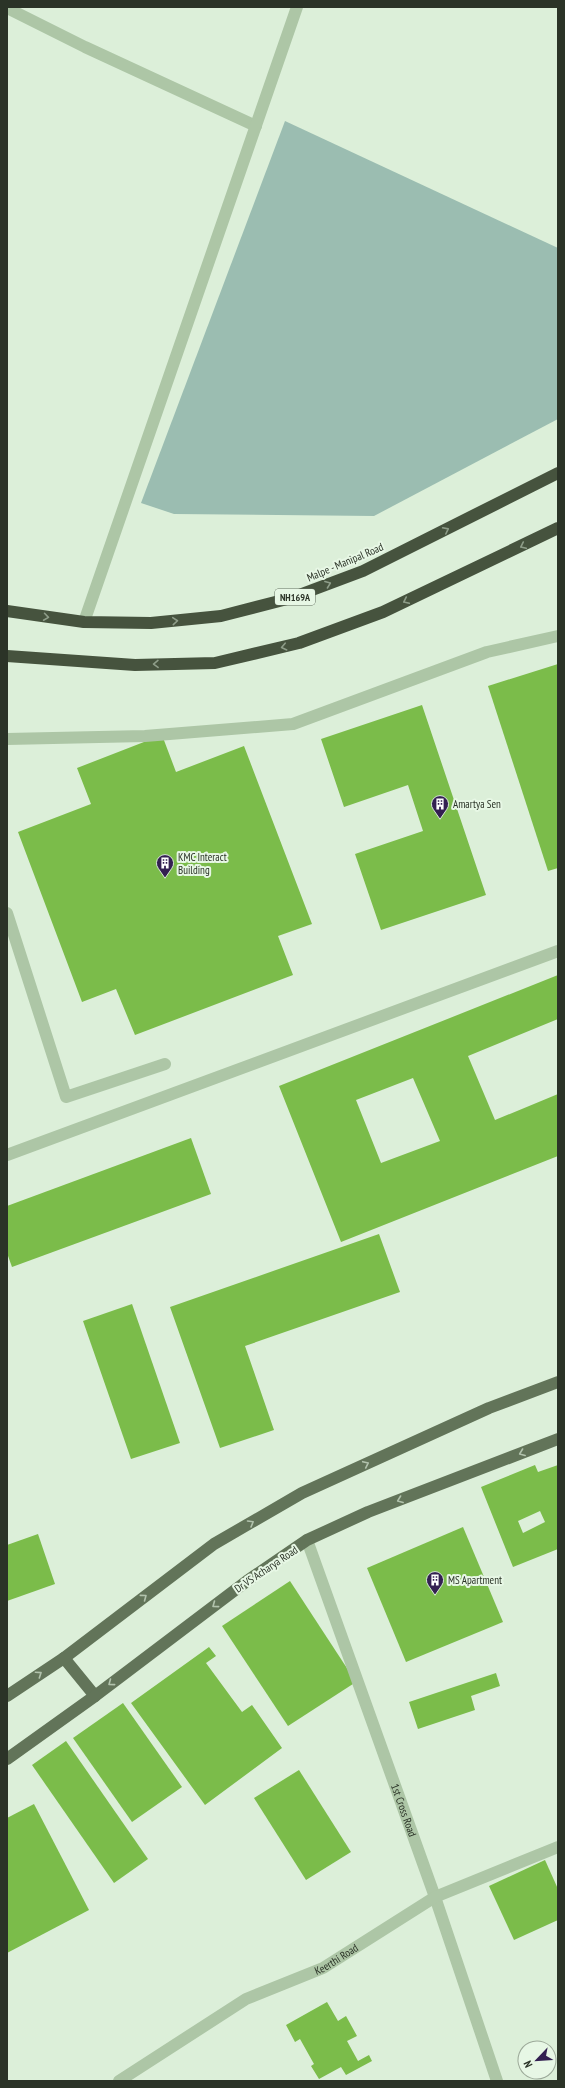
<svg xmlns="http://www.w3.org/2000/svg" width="565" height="2088" viewBox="0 0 565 2088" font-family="'PT Sans Narrow',sans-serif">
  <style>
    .green { fill: #9bbdb1 }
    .building { fill: #7bbc4a; fill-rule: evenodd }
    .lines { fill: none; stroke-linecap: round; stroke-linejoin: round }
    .minor { stroke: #adc6a6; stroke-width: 12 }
    .major { stroke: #627459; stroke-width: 12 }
    .highway { stroke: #46533e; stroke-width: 12 }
    .oneway { stroke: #8e9d89 }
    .oneway2 { stroke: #b2c3ad }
    .labels { text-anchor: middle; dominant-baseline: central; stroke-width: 4; stroke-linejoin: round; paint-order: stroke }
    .shield { fill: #e7f7e5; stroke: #636e60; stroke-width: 1 }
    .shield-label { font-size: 10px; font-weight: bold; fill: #2b3327 }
    .street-label { font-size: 11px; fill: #2b3327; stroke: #e7f7e5 }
    .poi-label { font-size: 11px; fill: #2b3327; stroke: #e7f7e5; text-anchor: start }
  </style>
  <rect width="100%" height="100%" fill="#dcefd9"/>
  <path class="green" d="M285,121l273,127v171l-184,97 -200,-2 -33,-11z"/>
  <g class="building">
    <path d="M558,664v204l-10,3 -60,-185z"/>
    <path d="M422,705l64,190 -105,35 -26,-76 68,-23 -15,-46 -64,22 -23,-68z"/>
    <path d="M162,735l14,37 68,-26 68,178 -34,12 15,39 -158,60 -19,-46 -34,13 -64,-170 73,-28 -14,-36z"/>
    <path d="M558,975v44l-90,37 27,64 63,-26v62l-217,86 -62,-156zM413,1078l27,63 -59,22 -25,-63z"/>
    <path d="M191,1138l20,56 -199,73 -5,-14v-47z"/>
    <path d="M379,1234l21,58 -155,54 29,84 -54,18 -50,-141z"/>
    <path d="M132,1304l48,139 -49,16 -48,-138z"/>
    <path d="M535,1465l3,7 20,-7v84l-45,18 -32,-80zM540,1511l5,11 -22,11 -5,-12z"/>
    <path d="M463,1527l40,95 -97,40 -39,-94z"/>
    <path d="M38,1534l17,50 -48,17v-56z"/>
    <path d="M290,1581l66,101 -68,44 -66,-100z"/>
    <path d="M209,1647l7,9 -10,7 36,49 10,-7 30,43 -77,57 -74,-102z"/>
    <path d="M496,1673l4,13 -29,10 4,14 -57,19 -9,-27z"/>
    <path d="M123,1703l59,84 -50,35 -59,-84z"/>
    <path d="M66,1741l82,118 -34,24 -82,-118z"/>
    <path d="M299,1770l52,82 -45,28 -52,-82z"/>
    <path d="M34,1804l55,106 -82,43v-135z"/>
    <path d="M545,1860l13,29v31l-44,20 -25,-54z"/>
    <path d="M327,2002l11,19 8,-5 11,20 -10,5 11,20 11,-6 3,6 -26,14 -5,-8 -22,12 -8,-13 3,-2 -14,-25 -5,3 -9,-17z"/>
  </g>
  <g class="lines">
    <g class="minor">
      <path d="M7,8l78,39 171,79"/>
      <path d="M84,622l213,-615"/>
      <path d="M7,739l138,-3 148,-12 194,-72 71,-16"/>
      <path d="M7,913l59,184 99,-33"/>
      <path d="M7,1155l551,-204"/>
      <path id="s1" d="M307,1540l128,357 62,184"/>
      <path id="s2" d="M119,2081l127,-82 77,-31 112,-71 123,-50"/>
    </g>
    <g class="major">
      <path d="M64,1658l31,38"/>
      <path d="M7,1696l57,-38 150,-114 88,-51 187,-85 69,-26"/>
      <path d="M7,1759l88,-63 152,-115 60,-41 61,-28 190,-73"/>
    </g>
    <g class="highway">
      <path d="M7,611l77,11 67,1 70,-7 70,-18 72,-27 195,-98"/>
      <path d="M7,656l128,9 80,-2 84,-20 84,-31 175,-84"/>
    </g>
  </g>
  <defs><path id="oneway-chevron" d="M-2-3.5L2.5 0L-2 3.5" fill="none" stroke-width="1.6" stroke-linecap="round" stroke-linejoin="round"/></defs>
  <g class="oneway">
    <use href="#oneway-chevron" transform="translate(446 530) rotate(-27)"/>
    <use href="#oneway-chevron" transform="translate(523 546) rotate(155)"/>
    <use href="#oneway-chevron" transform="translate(328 584) rotate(-21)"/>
    <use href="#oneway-chevron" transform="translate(406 601) rotate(155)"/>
    <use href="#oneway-chevron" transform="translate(46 617) rotate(8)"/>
    <use href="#oneway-chevron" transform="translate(175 621) rotate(-5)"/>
    <use href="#oneway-chevron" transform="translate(284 647) rotate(167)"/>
    <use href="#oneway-chevron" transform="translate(156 664) rotate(179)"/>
  </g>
  <g class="oneway2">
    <use href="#oneway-chevron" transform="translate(522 1453) rotate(159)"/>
    <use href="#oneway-chevron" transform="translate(366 1464) rotate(-25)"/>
    <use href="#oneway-chevron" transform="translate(400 1500) rotate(159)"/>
    <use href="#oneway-chevron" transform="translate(251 1523) rotate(-30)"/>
    <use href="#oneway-chevron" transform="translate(144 1597) rotate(-37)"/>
    <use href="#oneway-chevron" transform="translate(215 1605) rotate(143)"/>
    <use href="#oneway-chevron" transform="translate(39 1674) rotate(-34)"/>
    <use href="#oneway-chevron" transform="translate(111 1683) rotate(143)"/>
  </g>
  <defs>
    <g id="building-pin" transform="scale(0.9)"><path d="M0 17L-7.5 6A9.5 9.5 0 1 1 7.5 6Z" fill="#332051" stroke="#e7f7e5"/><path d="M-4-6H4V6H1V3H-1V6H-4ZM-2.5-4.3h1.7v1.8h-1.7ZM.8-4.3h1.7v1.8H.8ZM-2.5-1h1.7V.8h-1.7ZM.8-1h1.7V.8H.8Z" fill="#fff"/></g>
  </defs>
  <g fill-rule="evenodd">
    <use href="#building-pin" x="440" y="804"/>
    <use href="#building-pin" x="165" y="863"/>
    <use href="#building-pin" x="435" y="1580"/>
  </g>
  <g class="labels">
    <rect class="shield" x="275" y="589" width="40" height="16" rx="3"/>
    <g class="shield-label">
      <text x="295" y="597">NH169A</text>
    </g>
    <g class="street-label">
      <text transform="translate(345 562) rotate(-23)">Malpe - Manipal Road</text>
      <text transform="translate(266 1569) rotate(-34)">Dr VS Acharya Road</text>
      <text stroke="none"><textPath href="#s1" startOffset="287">1st Cross Road</textPath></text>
      <text stroke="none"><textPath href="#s2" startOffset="250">Keerthi Road</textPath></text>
    </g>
    <g class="poi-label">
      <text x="453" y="804">Amartya Sen</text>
      <text x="178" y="857">KMC Interact<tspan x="178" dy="13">Building</tspan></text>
      <text x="448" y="1580">MS Apartment</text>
    </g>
  </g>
  <rect width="565" height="2088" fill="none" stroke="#2b3327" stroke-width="16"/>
  <g transform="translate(537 2060) rotate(245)"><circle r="19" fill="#e7f7e5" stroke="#9ca999"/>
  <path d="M0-3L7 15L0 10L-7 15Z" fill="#332051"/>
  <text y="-6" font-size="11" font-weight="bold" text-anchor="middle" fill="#2b3327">N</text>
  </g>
</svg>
